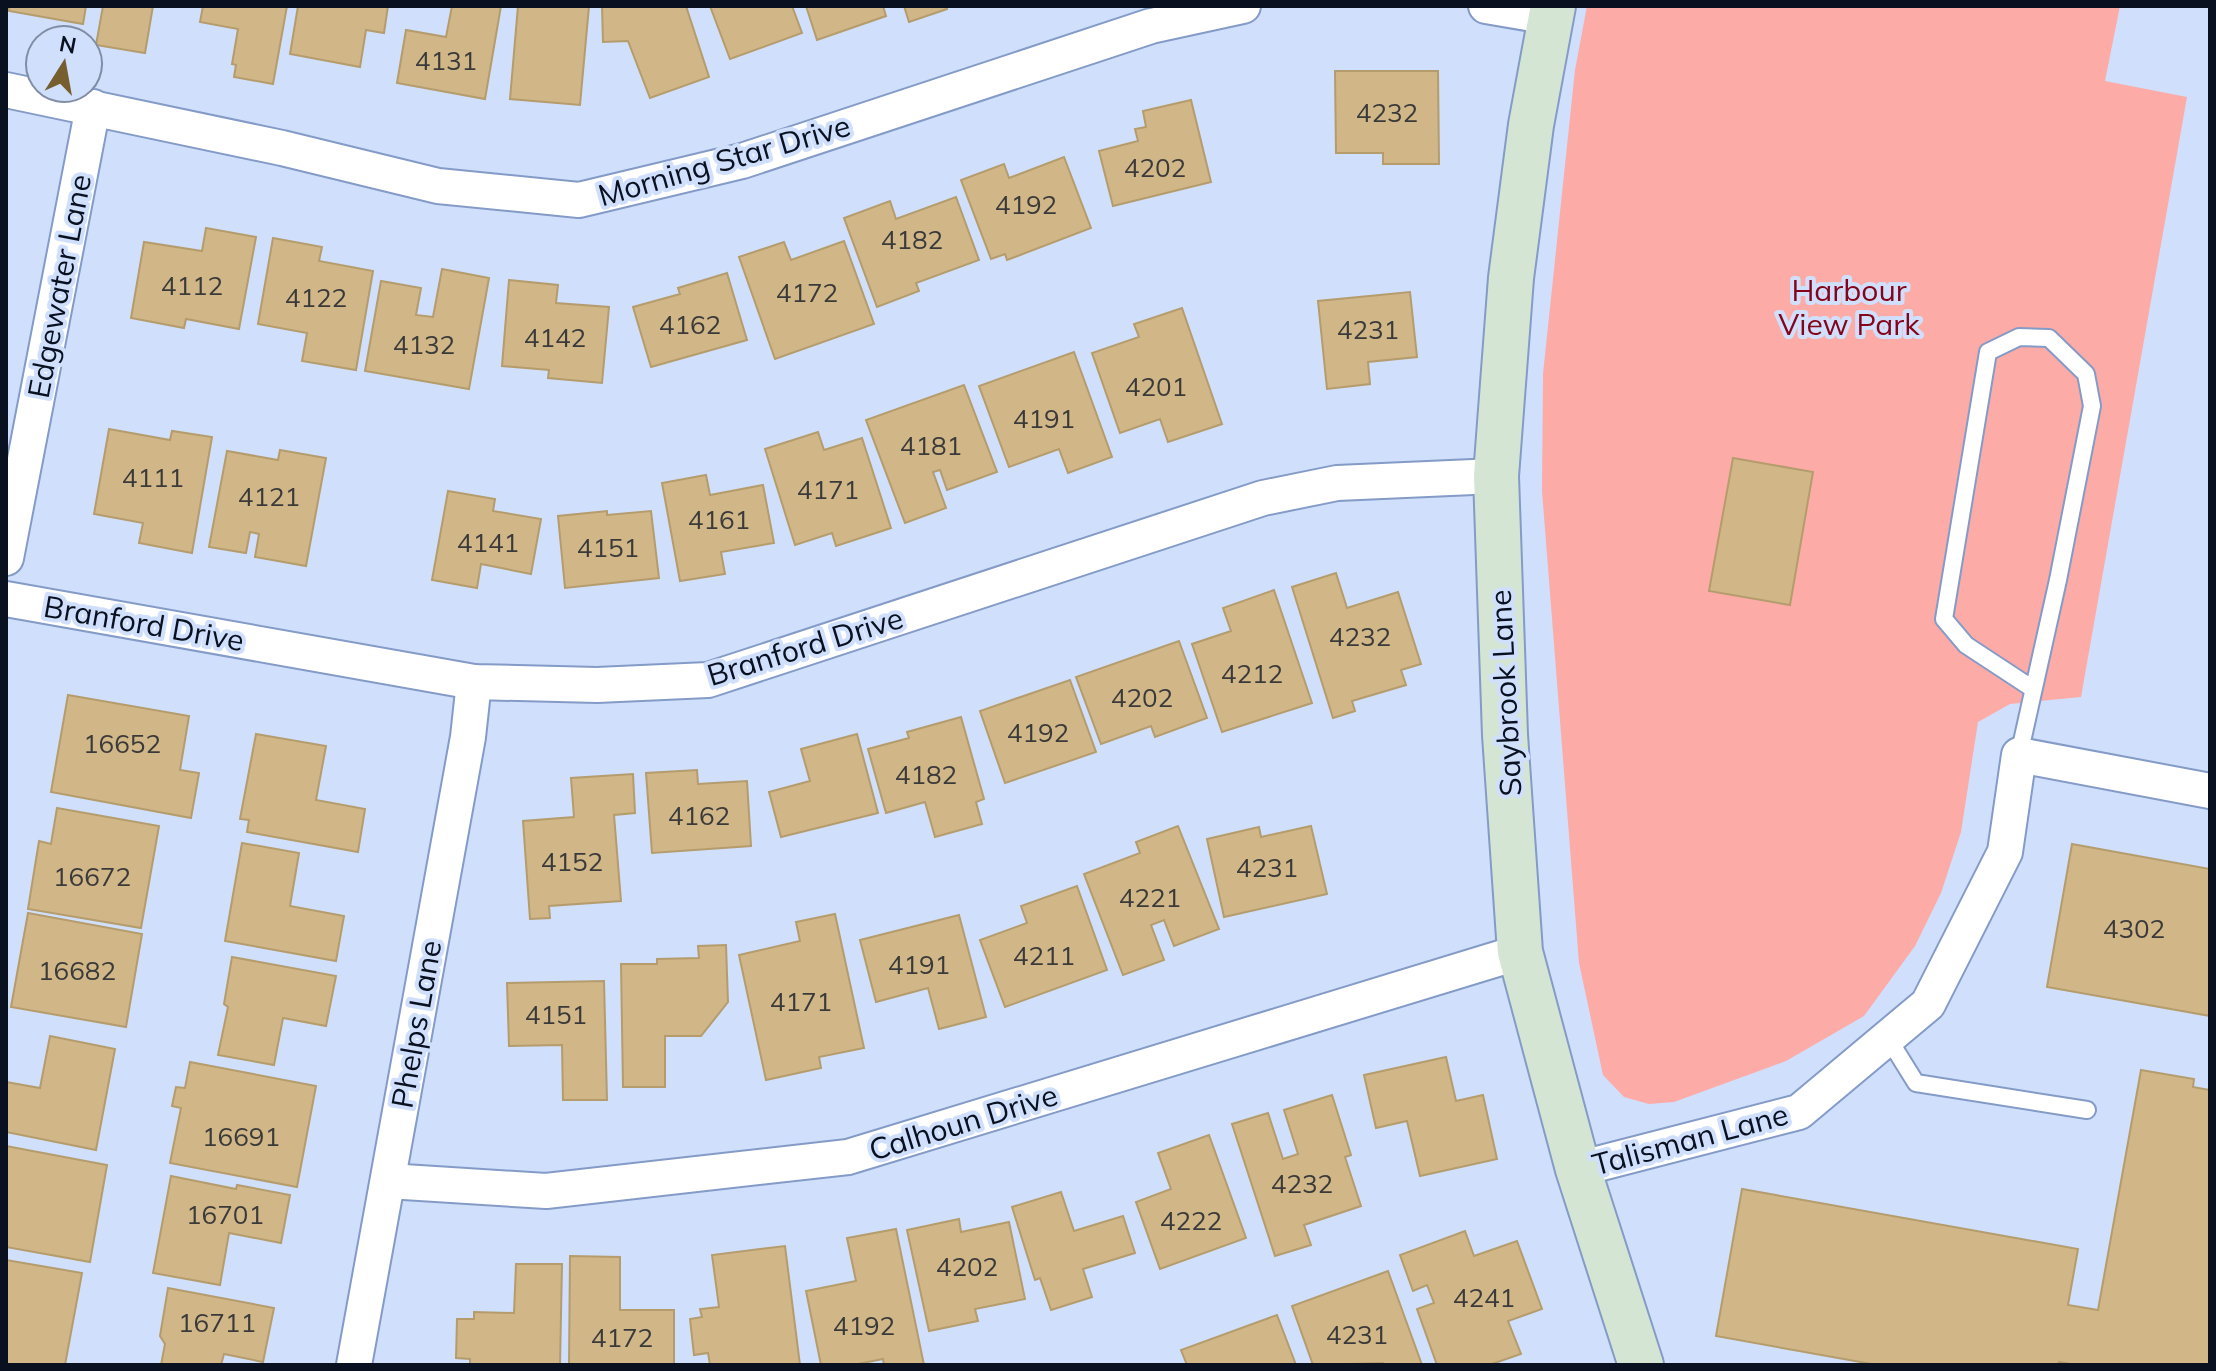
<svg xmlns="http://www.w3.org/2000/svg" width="2216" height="1371" viewBox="0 0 2216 1371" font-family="Mulish,sans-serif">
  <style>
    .green { fill: #fdaba7 }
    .building { fill: #d1b787; stroke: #b59c6d; stroke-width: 2 }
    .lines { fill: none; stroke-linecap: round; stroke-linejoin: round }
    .lane-casing { stroke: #849bc7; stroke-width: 20 }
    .street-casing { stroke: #849bc7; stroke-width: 38 }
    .secondary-casing { stroke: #849bc7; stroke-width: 48 }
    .lane { stroke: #fff; stroke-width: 16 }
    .street { stroke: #fff; stroke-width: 34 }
    .secondary { stroke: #d4e6d3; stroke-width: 44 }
    .labels { text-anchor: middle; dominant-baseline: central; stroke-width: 8; stroke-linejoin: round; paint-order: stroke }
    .number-label { font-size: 26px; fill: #3b3a3a }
    .street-label { font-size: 30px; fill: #091121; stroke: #d0dffb }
    .park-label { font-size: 30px; fill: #840419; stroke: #d0dffb }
  </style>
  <rect width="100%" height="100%" fill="#d0dffb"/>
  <path class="green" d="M1587,6h533l-15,75 82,16 -106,600 -71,7 -32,18 -17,110 -20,61 -26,53 -51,70 -78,45 -112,41 -25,2 -25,-7 -21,-22 -24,-112 -37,-472 1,-117 32,-304z"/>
  <g class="building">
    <path d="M9,6h77l-3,18 -74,-13z"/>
    <path d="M103,6h50l-8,47 -49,-8z"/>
    <path d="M203,6h84l-14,78 -39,-7 2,-12 -4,-1 6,-35 -38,-7z"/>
    <path d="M298,6h90l-4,27 -18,-3 -6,37 -70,-13z"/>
    <path d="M452,6h49l-16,93 -88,-16 9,-53 40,7z"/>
    <path d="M518,6h71l-9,99 -70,-6z"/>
    <path d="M602,6h84l23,71 -59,21 -22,-57 -25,1z"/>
    <path d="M710,6h82l10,27 -72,26z"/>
    <path d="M806,6h77l3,10 -69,24z"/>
    <path d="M904,6h42l1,3 -38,13z"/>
    <path d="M1335,71h103l1,93h-56v-11h-47z"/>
    <path d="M1191,100l20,82 -98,24 -14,-55 39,-10 -3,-12 11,-2 -3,-16z"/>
    <path d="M1064,157l27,71 -84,32 -2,-6 -14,5 -30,-79 43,-16 5,14z"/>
    <path d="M956,197l23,63 -63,23 3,8 -42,16 -33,-89 46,-17 6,18z"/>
    <path d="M206,228l50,9 -17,92 -53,-10 -2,9 -53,-10 13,-76 58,9z"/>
    <path d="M273,238l49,9 -3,14 54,10 -17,99 -54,-9 5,-28 -49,-9z"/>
    <path d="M844,241l30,83 -99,35 -36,-102 45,-15 7,18z"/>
    <path d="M442,269l47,9 -20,111 -104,-18 16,-90 40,7 -5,27 17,2z"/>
    <path d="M727,273l20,67 -96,27 -18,-60 47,-13 -2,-6z"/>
    <path d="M509,280l49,5 -2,18 53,4 -7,76 -54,-5 1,-8 -47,-4z"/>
    <path d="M1410,292l7,65 -49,5 2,22 -43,5 -9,-88z"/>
    <path d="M1182,308l40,116 -54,18 -8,-23 -40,14 -28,-80 47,-16 -5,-13z"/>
    <path d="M1074,352l38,105 -44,16 -9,-24 -50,18 -30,-81z"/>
    <path d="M964,385l33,87 -50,18 -7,-20 -7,2 13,36 -41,15 -39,-103z"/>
    <path d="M109,429l61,11 2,-9 40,6 -20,116 -53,-10 4,-20 -49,-9z"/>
    <path d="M818,432l6,18 38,-12 29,90 -55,18 -4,-13 -37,12 -30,-96z"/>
    <path d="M280,450l46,8 -20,108 -51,-9 4,-23 -9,-2 -4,21 -37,-6 18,-96 51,9z"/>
    <path d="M1733,458l80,14 -23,133 -81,-14z"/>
    <path d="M706,475l4,20 53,-10 11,58 -53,9 4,22 -45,7 -18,-98z"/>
    <path d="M448,491l47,8 -2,12 48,8 -10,55 -50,-10 -4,24 -45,-8z"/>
    <path d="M607,511v4l44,-4 8,67 -94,10 -7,-72z"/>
    <path d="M1336,573l11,35 51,-16 23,72 -20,6 5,15 -54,16 3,10 -22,7 -41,-131z"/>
    <path d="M1274,590l38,113 -90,29 -30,-88 39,-13 -8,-23z"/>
    <path d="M1179,641l28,77 -52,19 -4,-11 -50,18 -25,-67z"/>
    <path d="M1070,680l26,72 -91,31 -25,-72z"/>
    <path d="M68,695l121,21 -9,54 19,3 -8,45 -140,-26z"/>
    <path d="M961,717l23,82 -8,3 6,22 -47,13 -10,-35 -39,11 -18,-64 41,-11 -2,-6z"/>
    <path d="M256,734l70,12 -10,54 49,9 -7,43 -111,-20 2,-12 -9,-1z"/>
    <path d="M857,734l21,79 -97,24 -12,-45 41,-11 -9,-32z"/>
    <path d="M697,770l1,14 49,-3 4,65 -99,7 -6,-80z"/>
    <path d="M633,774l2,39 -21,2 7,86 -72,5 1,12 -20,1 -7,-98 51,-4 -3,-39z"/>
    <path d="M57,808l102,18 -18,102 -113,-19 11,-68 12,3z"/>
    <path d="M1178,826l41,103 -45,17 -10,-26 -13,5 13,35 -41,15 -39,-101 56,-21 -4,-11z"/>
    <path d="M1311,826l16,68 -103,23 -17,-78 52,-12 2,10z"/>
    <path d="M242,843l57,10 -9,53 54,10 -8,45 -111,-20z"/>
    <path d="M2072,844l138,25v147l-163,-29z"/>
    <path d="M1077,886l30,84 -102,37 -25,-67 47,-17 -6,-17z"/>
    <path d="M28,913l114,21 -16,93 -115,-20z"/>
    <path d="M835,914l29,134 -45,9 2,11 -55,12 -27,-125 61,-14 -4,-19z"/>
    <path d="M959,915l27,102 -47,12 -11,-41 -52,14 -16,-62z"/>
    <path d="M726,945l2,57 -27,34h-36v51h-42l-2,-123h36v-5l42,-1 -1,-12z"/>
    <path d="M232,957l104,19 -10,50 -43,-8 -9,47 -56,-10 10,-48 -4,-3z"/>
    <path d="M604,981l3,119h-44l-1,-55 -53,1 -2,-63z"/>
    <path d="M50,1036l65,13 -19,101 -90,-18v-50l34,6z"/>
    <path d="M1446,1057l10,44 27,-6 14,64 -77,17 -13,-55 -31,7 -12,-53z"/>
    <path d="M190,1062l126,24 -19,101 -127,-24 11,-55 -9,-2 4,-19 9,1z"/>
    <path d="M2141,1070l53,9 -1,8 17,3v275h-134l-17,-3 -1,3h-181l-161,-29 26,-147 336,60 -10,56 30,5z"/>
    <path d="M1332,1095l19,60 -6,2 16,49 -57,19 7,20 -36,11 -43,-132 36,-11 15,46 15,-5 -14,-44z"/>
    <path d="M1209,1135l37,103 -86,31 -24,-67 35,-13 -13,-36z"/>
    <path d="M6,1146l101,19 -17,97 -84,-15z"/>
    <path d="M171,1176l65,13 1,-4 53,10 -9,48 -52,-10 -9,52 -67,-12z"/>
    <path d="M1061,1192l13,39 49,-15 12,37 -52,16 9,28 -41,13 -11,-32 -5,2 -23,-73z"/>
    <path d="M959,1219l2,13 48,-10 16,77 -50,10 3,12 -49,10 -22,-101z"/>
    <path d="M896,1229l28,136h-40l-1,-6 -30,6h-32l-15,-74 50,-10 -9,-43z"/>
    <path d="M1465,1231l9,25 43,-15 25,68 -34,12 13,33 -32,11h-52l-20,-56 17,-6 -7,-18 -14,6 -13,-36z"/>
    <path d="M785,1246l15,119h-90l-2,-12 -14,2 -4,-36 12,-2 -2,-8 19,-2 -7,-52z"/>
    <path d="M570,1256l50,1v53h54v55h-105z"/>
    <path d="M6,1260l76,13 -17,92h-59z"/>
    <path d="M516,1264h46l-2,101h-90v-6l-14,-1 1,-39h17v-7l40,1z"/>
    <path d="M1388,1271l34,94h-38l-1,-2 -70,2 -21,-59z"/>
    <path d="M168,1288l106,20 -11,54 -39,-8 -3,11h-60l4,-21 -5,-8z"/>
    <path d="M1277,1315l19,50h-109l-6,-15z"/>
  </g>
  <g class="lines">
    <g class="lane-casing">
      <g id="lane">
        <path d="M2019,755l39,-175 34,-174 -6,-32 -37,-36 -30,-1 -31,15 -44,267 22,26 67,44"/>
        <path d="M1888,1038l28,45 171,27"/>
      </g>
    </g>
    <g class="street-casing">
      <g id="street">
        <path d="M1486,6l64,11"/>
        <path d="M6,90l276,58 156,38 141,14 163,-39 409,-135 92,-20"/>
        <path d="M6,558l87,-451"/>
        <path d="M6,599l468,83 123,3 111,-5 555,-182 74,-15 159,-7"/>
        <path d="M1578,1169l221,-57 129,-108 77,-152 14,-97 191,36"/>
        <path d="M388,1181l158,10 302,-34 672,-205"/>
        <path d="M354,1365l114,-628 6,-55"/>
      </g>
    </g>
    <g class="secondary-casing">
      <path id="secondary" d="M1553,6l-22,119 -20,153 -15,198 9,259 15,217 58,217 63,196"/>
    </g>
    <use href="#lane" class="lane"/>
    <use href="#street" class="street"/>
    <use href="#secondary" class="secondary"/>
  </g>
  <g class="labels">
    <g class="number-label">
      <text x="446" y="60">4131</text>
      <text x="1387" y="112">4232</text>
      <text x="1155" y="167">4202</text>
      <text x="1026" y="204">4192</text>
      <text x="912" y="239">4182</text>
      <text x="192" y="285">4112</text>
      <text x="807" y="292">4172</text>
      <text x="316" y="297">4122</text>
      <text x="690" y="324">4162</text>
      <text x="1368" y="329">4231</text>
      <text x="555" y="337">4142</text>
      <text x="424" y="344">4132</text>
      <text x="1156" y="386">4201</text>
      <text x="1044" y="418">4191</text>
      <text x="931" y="445">4181</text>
      <text x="153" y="477">4111</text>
      <text x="828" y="489">4171</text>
      <text x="269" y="496">4121</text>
      <text x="719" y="519">4161</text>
      <text x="488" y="542">4141</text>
      <text x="608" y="547">4151</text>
      <text x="1360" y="636">4232</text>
      <text x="1252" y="673">4212</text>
      <text x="1142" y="697">4202</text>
      <text x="1038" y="732">4192</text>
      <text x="122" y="743">16652</text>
      <text x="926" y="774">4182</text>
      <text x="699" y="815">4162</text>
      <text x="572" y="861">4152</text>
      <text x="1267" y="867">4231</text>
      <text x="92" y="876">16672</text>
      <text x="1150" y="897">4221</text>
      <text x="2134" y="928">4302</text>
      <text x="1044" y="955">4211</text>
      <text x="919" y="964">4191</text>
      <text x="77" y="970">16682</text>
      <text x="801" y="1001">4171</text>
      <text x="556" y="1014">4151</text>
      <text x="241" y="1136">16691</text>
      <text x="1302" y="1183">4232</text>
      <text x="225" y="1214">16701</text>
      <text x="1191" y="1220">4222</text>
      <text x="967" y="1266">4202</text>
      <text x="1484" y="1297">4241</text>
      <text x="217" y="1322">16711</text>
      <text x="864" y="1325">4192</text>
      <text x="1357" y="1334">4231</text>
      <text x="622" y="1337">4172</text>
    </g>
    <g class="street-label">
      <text transform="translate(724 160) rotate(-16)">Morning Star Drive</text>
      <text transform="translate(59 286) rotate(-79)">Edgewater Lane</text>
      <text transform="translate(144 623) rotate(10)">Branford Drive</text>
      <text transform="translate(805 646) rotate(-17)">Branford Drive</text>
      <text transform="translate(1505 693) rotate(-93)">Saybrook Lane</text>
      <text transform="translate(416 1024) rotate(-80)">Phelps Lane</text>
      <text transform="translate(963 1122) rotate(-17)">Calhoun Drive</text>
      <text transform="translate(1690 1139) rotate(-15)">Talisman Lane</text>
    </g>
    <g class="park-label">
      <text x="1849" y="290">Harbour<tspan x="1849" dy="34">View Park</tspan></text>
    </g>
  </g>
  <rect width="2216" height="1371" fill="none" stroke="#091121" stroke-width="16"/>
  <g transform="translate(64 64) rotate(11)"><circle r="38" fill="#d0dffb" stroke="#808da4" stroke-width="2"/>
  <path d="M0-6L14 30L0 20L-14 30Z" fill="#765e2f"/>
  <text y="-12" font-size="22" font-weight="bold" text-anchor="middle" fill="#091121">N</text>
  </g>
</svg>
